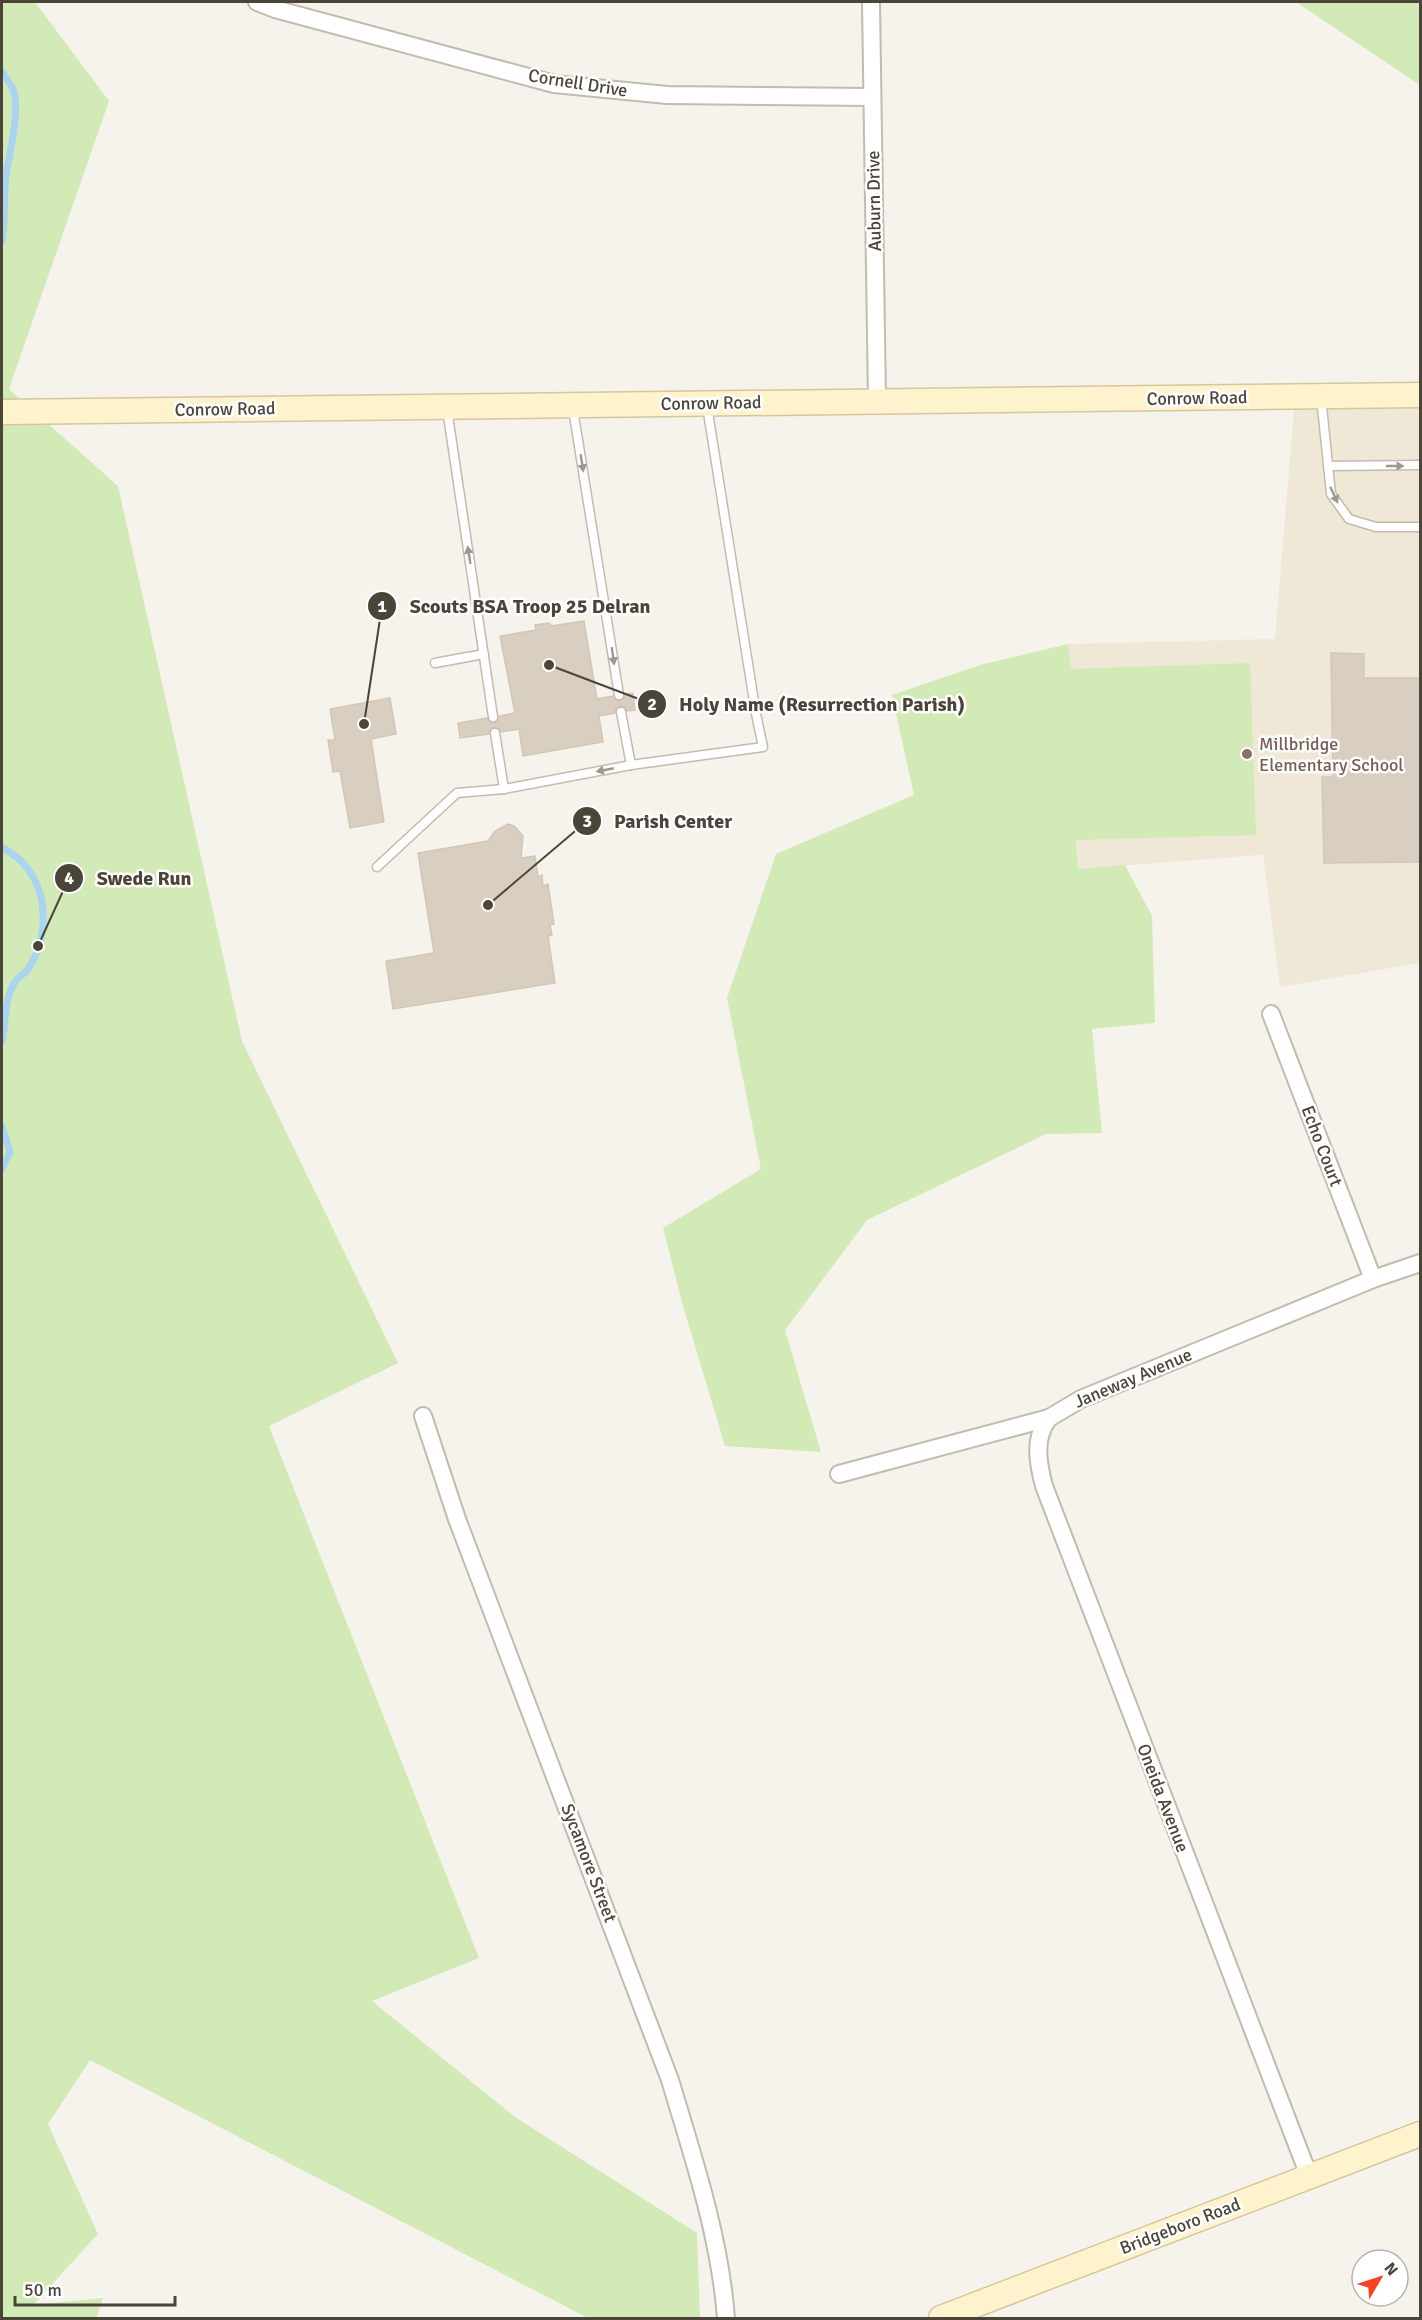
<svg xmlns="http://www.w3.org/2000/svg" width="1422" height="2320" viewBox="0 0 1422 2320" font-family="Signika,sans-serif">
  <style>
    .education { fill: #efe8d6 }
    .green { fill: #d2eab5 }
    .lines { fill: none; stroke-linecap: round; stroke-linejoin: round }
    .stream { stroke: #a9d4f2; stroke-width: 7 }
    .building { fill: #d8cfc1; stroke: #d3c7b4; stroke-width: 1.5 }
    .lane-casing { stroke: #c2bbae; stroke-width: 11 }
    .street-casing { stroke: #c2bbae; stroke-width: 20 }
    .secondary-casing { stroke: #d6c79b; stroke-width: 27 }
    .lane { stroke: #fff; stroke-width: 8 }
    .street { stroke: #fff; stroke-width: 16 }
    .secondary { stroke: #fff3cd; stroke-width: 24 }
    .oneway { fill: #9c9892 }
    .education-dot { fill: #8d6e63; stroke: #fff; stroke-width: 2 }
    .labels { text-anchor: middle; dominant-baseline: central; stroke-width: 5; stroke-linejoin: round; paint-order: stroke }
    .street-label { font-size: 18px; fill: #4b4439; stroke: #fff }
    .education-label { font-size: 18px; fill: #785e54; stroke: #fff; text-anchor: start }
    .leader { fill: none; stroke: #4b4439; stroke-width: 2 }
    .callout-dot { fill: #4b4439; stroke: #fff; stroke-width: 2 }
    .mark-label { font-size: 18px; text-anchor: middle; font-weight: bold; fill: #fff }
    .callout-label { font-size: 20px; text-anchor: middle; font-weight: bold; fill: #4b4439; stroke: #fff; stroke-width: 5; stroke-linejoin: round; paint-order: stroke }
  </style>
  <rect width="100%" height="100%" fill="#f6f3ec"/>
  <path class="education" d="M1420,396v567l-140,24 -17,-132 -185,14 -10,-225 207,-5 20,-242z"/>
  <g class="green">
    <path d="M2,2h33l74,99 -100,288 109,97 124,555 156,322 -129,63 210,532 -107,43 143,116 182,116 3,85h-112l-498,-258 -42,64 50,110 -65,71 70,-7 -7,20h-94z"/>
    <path d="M1296,2h124v83z"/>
    <path d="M1068,644l3,25 179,-6 6,172 -180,5 2,29 47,-4 27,51 3,107 -63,6 10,104 -56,1 -179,86 -82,110 36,122 -96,-6 -42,-140 -20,-78 98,-59 -34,-171 49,-144 138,-59 -22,-100 88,-30z"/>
  </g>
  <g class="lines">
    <g class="stream">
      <path d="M2,72c4,7 12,15 13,24 3,26 -5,54 -9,80 -3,21 0,43 -4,65"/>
      <path d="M2,847c7,5 16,10 22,17 25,29 25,73 4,105 -3,5 -10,8 -13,13 -11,17 -9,41 -13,59"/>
      <path d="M2,1126l8,26 -8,17"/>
    </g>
  </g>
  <g class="building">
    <path d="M584,621l13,78 16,-3 6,5 4,-1 2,-6 8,-1 2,17 -8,1 -2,-4 -5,-1 -4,2 -1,5 -16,3 4,26 -80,14 -4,-27 -18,3 -6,-5 -4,1 -2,6 -29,4 -2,-15 29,-5 3,5h5l4,-3v-4l16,-3 -15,-77 36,-6 -1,-5 14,-2 2,3z"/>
    <path d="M1331,653l33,1v24h56v184l-96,1 -2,-86h11z"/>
    <path d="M390,698l6,36 -25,5 13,83 -34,6 -10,-57 -7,1 -5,-32h7l-5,-31z"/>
    <path d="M508,824l6,2 9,10 -2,22 14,-2 3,21 4,-2 1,11 5,-2 6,40 -4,1 2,10 -4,1 7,47 -162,26 -7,-48 48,-8 -16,-100 70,-12 7,-10z"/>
  </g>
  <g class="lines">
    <g class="lane-casing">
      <g id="lane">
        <path d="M1321,397l10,97 18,25 27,8h44"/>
        <path d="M447,409l46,308"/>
        <path d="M573,409l46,286"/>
        <path d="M1328,466l92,-1"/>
        <path d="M435,663l49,-9"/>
        <path d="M495,733l9,56 127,-24 -10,-53"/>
        <path d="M631,765l132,-18 -7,-33 -49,-308"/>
        <path d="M377,867l80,-74 47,-4"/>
      </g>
    </g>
    <g class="street-casing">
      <g id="street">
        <path d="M257,2l18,7 279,75 113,11 205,2"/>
        <path d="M871,2l6,399"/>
        <path d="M1271,1014l102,265"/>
        <path d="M423,1416l34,103 213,561c23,77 50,157 56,238"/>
        <path d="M1049,1418c-16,20 -11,45 -5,68l265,690"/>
        <path d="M839,1474l210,-56 32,-19 292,-120 47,-16"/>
      </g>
    </g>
    <g class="secondary-casing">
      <g id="secondary">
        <path d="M2,412l1418,-17"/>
        <path d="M941,2318l479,-184"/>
      </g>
    </g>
    <use href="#lane" class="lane"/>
    <use href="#street" class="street"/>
    <use href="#secondary" class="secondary"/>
  </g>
  <defs><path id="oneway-solid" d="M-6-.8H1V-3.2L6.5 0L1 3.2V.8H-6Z" transform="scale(1.5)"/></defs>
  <g class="oneway">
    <use href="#oneway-solid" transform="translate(582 463) rotate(81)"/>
    <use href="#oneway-solid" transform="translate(1395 466)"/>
    <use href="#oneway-solid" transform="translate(1334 495) rotate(65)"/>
    <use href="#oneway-solid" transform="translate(469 555) rotate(-99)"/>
    <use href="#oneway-solid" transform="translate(613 656) rotate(82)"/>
    <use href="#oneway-solid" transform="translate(605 770) rotate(169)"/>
  </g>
  <circle class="education-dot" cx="1247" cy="754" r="6"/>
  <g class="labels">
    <g class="street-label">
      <text transform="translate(578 83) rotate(9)">Cornell Drive</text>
      <text transform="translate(874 201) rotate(-91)">Auburn Drive</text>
      <text transform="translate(1197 398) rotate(-1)">Conrow Road</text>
      <text transform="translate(711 403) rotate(-1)">Conrow Road</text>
      <text transform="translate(225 409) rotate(-1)">Conrow Road</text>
      <text transform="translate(1322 1146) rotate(69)">Echo Court</text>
      <text transform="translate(1133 1378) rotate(-23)">Janeway Avenue</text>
      <text transform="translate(1163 1798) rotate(69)">Oneida Avenue</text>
      <text transform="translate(589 1863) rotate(69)">Sycamore Street</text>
      <text transform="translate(1180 2226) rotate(-21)">Bridgeboro Road</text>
    </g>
    <g class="education-label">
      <text x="1259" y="744">Millbridge<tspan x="1259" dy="21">Elementary School</tspan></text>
    </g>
  </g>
  <path class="leader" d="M364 724L382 606M549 665L652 704M488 905L587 821M38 946L69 878"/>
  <g class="callout-dot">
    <circle cx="364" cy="724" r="6"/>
    <circle cx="549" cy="665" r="6"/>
    <circle cx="488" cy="905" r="6"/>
    <circle cx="38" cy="946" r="6"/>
    <circle cx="382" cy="606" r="15"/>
    <circle cx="652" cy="704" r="15"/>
    <circle cx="587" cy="821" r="15"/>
    <circle cx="69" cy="878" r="15"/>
  </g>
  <g class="mark-label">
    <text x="382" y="612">1</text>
    <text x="652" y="710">2</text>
    <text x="587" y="827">3</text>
    <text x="69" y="884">4</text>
  </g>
  <g class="callout-label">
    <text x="530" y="613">Scouts BSA Troop 25 Delran</text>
    <text x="822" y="711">Holy Name (Resurrection Parish)</text>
    <text x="673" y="828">Parish Center</text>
    <text x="144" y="885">Swede Run</text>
  </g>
  <rect width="1422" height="2320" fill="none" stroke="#4b4439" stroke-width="6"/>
  <g transform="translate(1380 2278) rotate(51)"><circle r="28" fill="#ffffff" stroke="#b7b4b0" stroke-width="1.5"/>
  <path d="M0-4.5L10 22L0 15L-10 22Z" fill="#fc3f1d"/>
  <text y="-9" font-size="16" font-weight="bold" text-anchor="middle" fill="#4b4439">N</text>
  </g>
  <path d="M15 2296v9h160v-9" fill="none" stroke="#4b4439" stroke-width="3"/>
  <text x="24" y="2296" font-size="18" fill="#4b4439" stroke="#ffffff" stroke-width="4.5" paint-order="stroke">50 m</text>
</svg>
